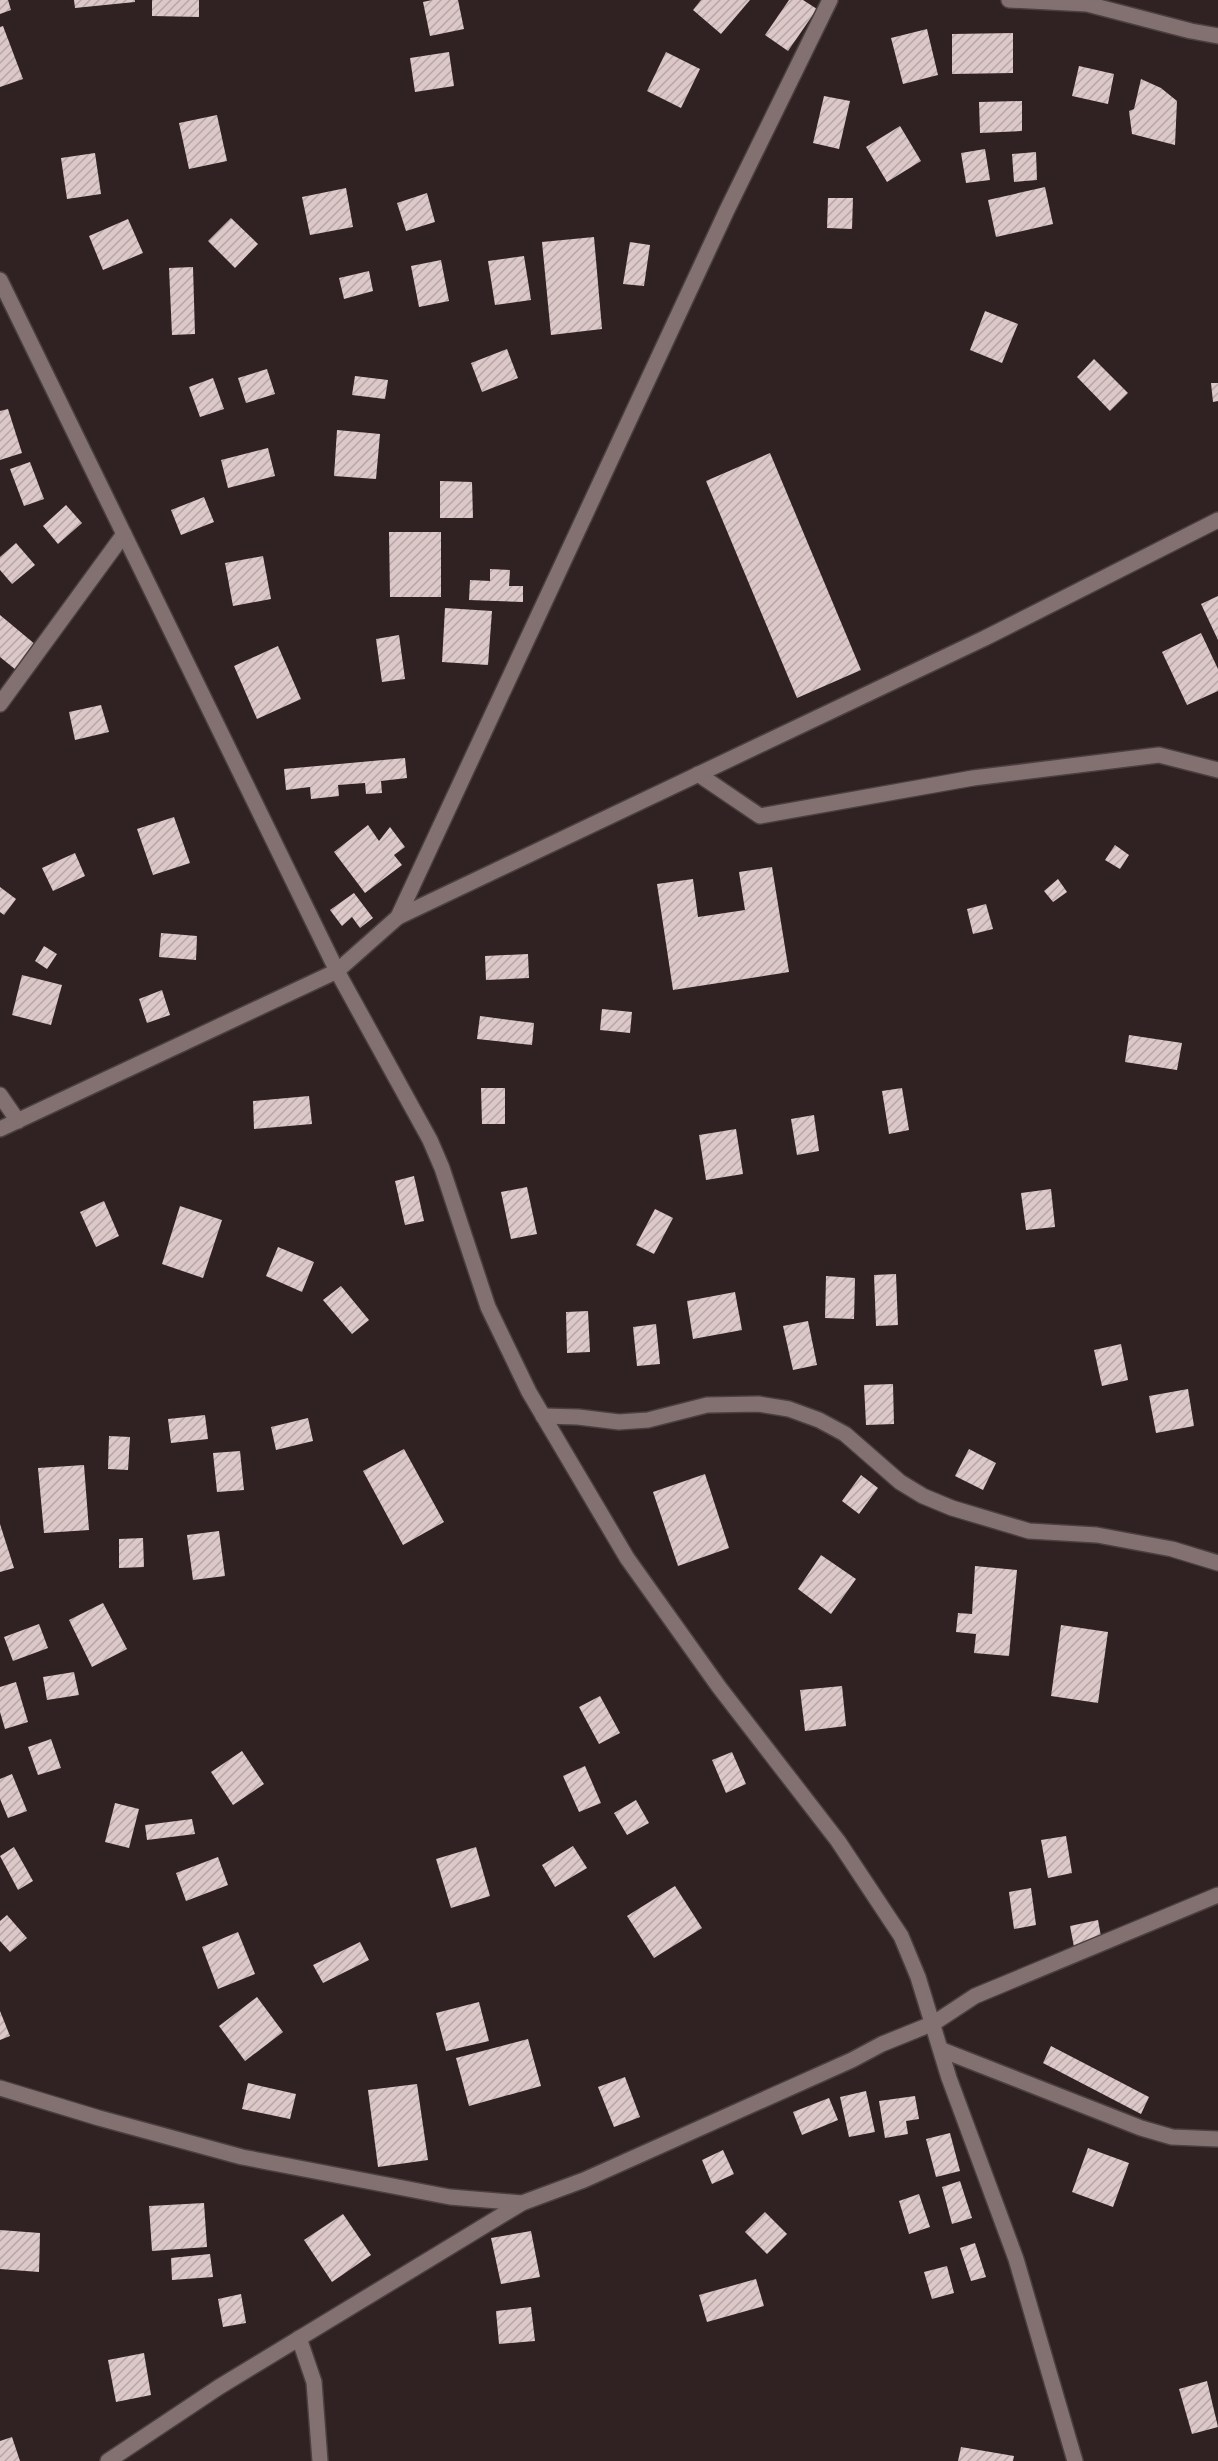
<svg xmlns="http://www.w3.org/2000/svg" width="1218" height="2461" viewBox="0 0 1218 2461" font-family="Barlow,sans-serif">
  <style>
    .building { fill: url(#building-hatch) }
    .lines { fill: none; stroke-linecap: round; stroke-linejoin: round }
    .minor-casing { stroke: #4b3f3f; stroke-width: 18 }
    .minor { stroke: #837171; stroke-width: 15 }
  </style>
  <defs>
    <pattern id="building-hatch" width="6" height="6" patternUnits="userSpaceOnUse" patternTransform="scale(1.5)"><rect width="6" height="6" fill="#dcc8c8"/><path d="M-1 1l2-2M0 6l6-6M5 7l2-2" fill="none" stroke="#b6a6a6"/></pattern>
  </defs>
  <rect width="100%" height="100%" fill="#302222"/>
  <g class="building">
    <path d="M0,0h8l3,10 -11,4z"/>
    <path d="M74,0h61v2l-60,6z"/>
    <path d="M152,0h47v17l-47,-1z"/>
    <path d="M432,0h26l6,29 -34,7 -7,-34z"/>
    <path d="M701,0h49l-29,34 -28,-24z"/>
    <path d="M789,0h14l14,9 -29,42 -23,-16z"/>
    <path d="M3,26l20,53 -23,8v-60z"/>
    <path d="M927,29l11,46 -35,9 -12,-46z"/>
    <path d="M1013,33v40l-61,1v-40z"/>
    <path d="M449,52l5,34 -39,6 -5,-34z"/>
    <path d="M666,52l34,17 -19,39 -34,-17z"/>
    <path d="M1079,66l35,8 -6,30 -36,-8z"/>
    <path d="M1141,79l20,9 16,13 -2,44 -43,-11 -3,-23 5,-2z"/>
    <path d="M824,96l26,5 -11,48 -26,-6z"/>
    <path d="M1022,101v30l-42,2 -1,-31z"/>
    <path d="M217,115l10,46 -38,8 -10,-46z"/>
    <path d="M900,126l21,35 -34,21 -21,-35z"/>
    <path d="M985,149l5,31 -24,3 -5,-30z"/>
    <path d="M1036,152l1,28 -23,2 -2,-28z"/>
    <path d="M95,153l6,41 -34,5 -6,-41z"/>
    <path d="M1045,187l8,37 -57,13 -8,-37z"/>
    <path d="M346,188l7,39 -43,8 -8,-38z"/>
    <path d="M427,193l8,29 -29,9 -9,-28z"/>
    <path d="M828,198h25l-1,31 -25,-1z"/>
    <path d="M231,218l27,26 -23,24 -27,-27z"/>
    <path d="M128,219l15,34 -40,17 -14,-34z"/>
    <path d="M594,237l8,92 -51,6 -9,-93z"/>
    <path d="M630,242l20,3 -6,41 -21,-2z"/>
    <path d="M524,256l7,44 -36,5 -7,-44z"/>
    <path d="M441,260l8,41 -30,6 -8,-41z"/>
    <path d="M193,267l2,67 -23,1 -3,-67z"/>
    <path d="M369,271l4,20 -29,8 -5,-21z"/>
    <path d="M985,311l33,13 -16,39 -32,-13z"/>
    <path d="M507,349l11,29 -36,14 -11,-29z"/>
    <path d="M1094,359l34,34 -18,18 -33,-34z"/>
    <path d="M267,369l8,25 -29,9 -8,-25z"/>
    <path d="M355,376l33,4 -3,19 -33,-4z"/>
    <path d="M213,378l11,31 -24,8 -11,-30z"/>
    <path d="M1211,383h7v18l-5,1z"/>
    <path d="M8,409l14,44 -22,7v-49z"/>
    <path d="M337,430l43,4 -4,45 -42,-3z"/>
    <path d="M268,448l7,28 -47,12 -7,-28z"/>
    <path d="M770,453l91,217 -64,28 -91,-217z"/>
    <path d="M30,462l14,37 -20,7 -14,-37z"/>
    <path d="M440,481l32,1 1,36h-33z"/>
    <path d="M204,497l10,25 -33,13 -10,-25z"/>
    <path d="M66,505l16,18 -24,21 -15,-18z"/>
    <path d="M389,532h52v65h-51z"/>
    <path d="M16,543l19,22 -23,19 -12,-14v-13z"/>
    <path d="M263,556l8,43 -38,7 -8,-43z"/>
    <path d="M490,569l20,1 -1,16h14v16l-54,-2 1,-20 20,1z"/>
    <path d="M1218,596v44l-17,-36z"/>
    <path d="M445,608l47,3 -4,54 -46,-3z"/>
    <path d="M0,615l36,30 -20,25 -16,-13z"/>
    <path d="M1201,633l17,36v22l-31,14 -25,-53z"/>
    <path d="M399,635l6,44 -23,3 -6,-43z"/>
    <path d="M278,646l23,53 -44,20 -23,-53z"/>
    <path d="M101,705l8,27 -34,8 -6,-28z"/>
    <path d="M405,758l2,20 -26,3 1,12 -16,1 -1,-11 -27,2 1,11 -28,3 -1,-12 -24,3 -2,-21z"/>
    <path d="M174,817l16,46 -37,12 -16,-46z"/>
    <path d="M368,825l11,16 11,-14 15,20 -11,8 8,10 -37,28 -31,-41z"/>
    <path d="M1115,845l14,10 -9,14 -15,-9z"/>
    <path d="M75,853l10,23 -32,15 -11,-23z"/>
    <path d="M772,867l17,105 -116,18 -16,-106 36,-5 5,38 47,-7 -6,-38z"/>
    <path d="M1058,879l9,13 -14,10 -9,-11z"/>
    <path d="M0,887l16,12 -12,16 -4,-3z"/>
    <path d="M354,893l19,25 -13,10 -8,-11 -10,9 -12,-16z"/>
    <path d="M986,904l7,25 -20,5 -6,-25z"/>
    <path d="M161,933l36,3 -1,24 -37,-3z"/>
    <path d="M44,946l13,8 -10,15 -12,-8z"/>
    <path d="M528,954l1,24 -43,2 -1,-24z"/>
    <path d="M22,975l40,10 -11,40 -39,-10z"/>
    <path d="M162,990l8,25 -23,8 -8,-24z"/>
    <path d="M602,1009l30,3 -2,21 -30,-3z"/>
    <path d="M480,1016l54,7 -2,22 -55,-6z"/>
    <path d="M1129,1035l53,8 -5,27 -52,-8z"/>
    <path d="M481,1088h24v36h-23z"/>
    <path d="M902,1088l7,42 -20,4 -7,-43z"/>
    <path d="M309,1096l3,28 -58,5 -1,-28z"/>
    <path d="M814,1115l5,36 -22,4 -6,-36z"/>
    <path d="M736,1129l7,45 -37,6 -7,-45z"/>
    <path d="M414,1176l10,45 -19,4 -10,-44z"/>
    <path d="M527,1187l10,47 -26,5 -10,-47z"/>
    <path d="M1051,1189l4,38 -29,3 -5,-37z"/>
    <path d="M104,1201l15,35 -23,11 -16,-35z"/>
    <path d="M180,1206l42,14 -19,58 -41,-14z"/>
    <path d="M655,1209l18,9 -19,36 -18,-9z"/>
    <path d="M278,1247l36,15 -12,30 -36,-16z"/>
    <path d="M896,1274l2,51 -22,1 -2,-51z"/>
    <path d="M826,1276l29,2 -1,41 -29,-1z"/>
    <path d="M341,1286l28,34 -17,14 -29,-34z"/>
    <path d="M735,1292l7,38 -49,9 -6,-38z"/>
    <path d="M588,1311l2,41 -23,1 -1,-41z"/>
    <path d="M808,1321l9,44 -24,5 -10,-44z"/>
    <path d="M656,1324l4,40 -23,2 -4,-39z"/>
    <path d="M1121,1344l7,36 -26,6 -8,-36z"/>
    <path d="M893,1384l1,40 -28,1 -2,-40z"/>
    <path d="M1188,1389l6,37 -38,7 -7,-37z"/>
    <path d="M205,1415l3,24 -37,4 -3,-24z"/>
    <path d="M308,1418l5,23 -37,9 -5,-23z"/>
    <path d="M109,1436l21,1 -2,33 -20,-1z"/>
    <path d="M404,1449l40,73 -41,23 -40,-74z"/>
    <path d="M969,1449l27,14 -13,27 -28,-14z"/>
    <path d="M240,1451l4,39 -27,2 -4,-39z"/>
    <path d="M84,1465l5,65 -45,3 -6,-65z"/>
    <path d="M705,1474l24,74 -51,18 -25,-74z"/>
    <path d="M861,1475l17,13 -19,26 -17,-13z"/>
    <path d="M0,1524l14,44 -14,4z"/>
    <path d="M219,1531l6,45 -32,4 -6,-45z"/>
    <path d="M143,1538l1,29 -25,1v-29z"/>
    <path d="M821,1555l35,24 -25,35 -33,-25z"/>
    <path d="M975,1566l42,4 -8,86 -35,-3 2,-19 -20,-2 2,-19 14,1z"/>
    <path d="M103,1603l24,46 -35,18 -23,-47z"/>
    <path d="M39,1624l9,24 -35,13 -9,-24z"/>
    <path d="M1061,1625l47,7 -10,71 -47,-7z"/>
    <path d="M74,1672l5,23 -32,5 -4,-23z"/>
    <path d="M16,1682l12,40 -23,7 -5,-17v-25z"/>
    <path d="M842,1686l4,40 -41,5 -5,-41z"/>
    <path d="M600,1696l20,37 -21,11 -20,-37z"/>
    <path d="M51,1739l10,29 -23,7 -10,-28z"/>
    <path d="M242,1751l22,33 -31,21 -22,-33z"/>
    <path d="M732,1752l14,32 -20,9 -14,-33z"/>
    <path d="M585,1766l16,37 -22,9 -16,-36z"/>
    <path d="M12,1774l15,37 -19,7 -8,-19v-20z"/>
    <path d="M636,1800l13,23 -22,12 -13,-22z"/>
    <path d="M115,1803l24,6 -10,39 -24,-6z"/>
    <path d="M192,1819l3,15 -48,6 -2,-15z"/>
    <path d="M1066,1836l6,37 -24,5 -7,-38z"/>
    <path d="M573,1846l14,22 -32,19 -13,-22z"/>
    <path d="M14,1847l19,34 -15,9 -18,-34z"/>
    <path d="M476,1847l14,49 -39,12 -15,-49z"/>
    <path d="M218,1857l10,28 -42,16 -10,-28z"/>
    <path d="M675,1886l27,42 -48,30 -27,-42z"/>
    <path d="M1031,1888l5,37 -22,4 -5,-37z"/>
    <path d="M7,1915l20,23 -17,14 -10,-11v-20z"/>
    <path d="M1098,1920l4,22 -28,5 -4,-21z"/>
    <path d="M238,1932l17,42 -37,15 -16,-42z"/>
    <path d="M360,1942l9,18 -46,23 -10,-18z"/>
    <path d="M257,1997l26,35 -38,29 -26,-35z"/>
    <path d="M479,2002l10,39 -43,10 -10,-38z"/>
    <path d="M0,2011l10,25 -10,4z"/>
    <path d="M528,2039l13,47 -72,20 -13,-48z"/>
    <path d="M1051,2046l98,51 -8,17 -98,-51z"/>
    <path d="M625,2077l15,40 -26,10 -16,-40z"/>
    <path d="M248,2083l48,11 -6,25 -48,-10z"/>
    <path d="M417,2084l11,76 -50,7 -10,-77z"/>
    <path d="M866,2091l9,41 -26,5 -9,-40z"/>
    <path d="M915,2096l4,23 -13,2 2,13 -23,4 -6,-37z"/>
    <path d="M829,2098l9,22 -36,15 -9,-23z"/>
    <path d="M950,2133l10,38 -24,6 -10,-38z"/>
    <path d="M1088,2148l41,15 -16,44 -41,-15z"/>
    <path d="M723,2150l11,24 -22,10 -10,-24z"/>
    <path d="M960,2181l12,37 -20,6 -10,-37z"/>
    <path d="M919,2194l11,33 -21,7 -10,-33z"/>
    <path d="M204,2203l3,44 -55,4 -3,-45z"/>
    <path d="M765,2212l22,22 -20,20 -22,-22z"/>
    <path d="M343,2214l28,41 -39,27 -28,-42z"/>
    <path d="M0,2230l40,3 -1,39 -39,-3z"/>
    <path d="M531,2231l9,46 -39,7 -10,-46z"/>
    <path d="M975,2243l11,34 -15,4 -11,-33z"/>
    <path d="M210,2254l3,23 -41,3 -1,-22z"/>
    <path d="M947,2266l7,27 -22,6 -8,-27z"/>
    <path d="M756,2279l8,27 -57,16 -8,-27z"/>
    <path d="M241,2294l5,29 -23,4 -5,-28z"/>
    <path d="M531,2307l4,34 -36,3 -3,-33z"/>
    <path d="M144,2353l7,42 -35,7 -8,-42z"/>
    <path d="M1207,2381l11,46 -26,7 -13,-45z"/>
    <path d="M12,2437l8,24h-20v-20z"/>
    <path d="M961,2447l53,9 -1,5h-55z"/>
  </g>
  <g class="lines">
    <g class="minor-casing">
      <g id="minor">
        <path d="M1009,0l78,4 104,27 27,5"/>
        <path d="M0,280l337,691 93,169 12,28 46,139 41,85 98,166 92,129 119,154 63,95 17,41 31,101 67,181 59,202"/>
        <path d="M0,704l124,-170"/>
        <path d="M698,774l62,42 213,-38 186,-23 59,15"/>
        <path d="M398,917l329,-707 103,-210"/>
        <path d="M0,1095l18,26"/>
        <path d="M0,1129l337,-158 61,-54 587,-279 233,-118"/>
        <path d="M543,1416l35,1 41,5 29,-2 59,-15 51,-1 31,5 30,11 26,14 55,48 23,14 29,12 77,23 68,4 75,14 46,14"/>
        <path d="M942,2050l199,78 31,9 46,2"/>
        <path d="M0,2088l99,30 143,39 208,40 72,6"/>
        <path d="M299,2338l15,44 6,79"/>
        <path d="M108,2461l111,-74 303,-184 62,-23 268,-120 30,-16 52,-21 41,-27 243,-101"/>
      </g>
    </g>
    <use href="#minor" class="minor"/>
  </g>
</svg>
